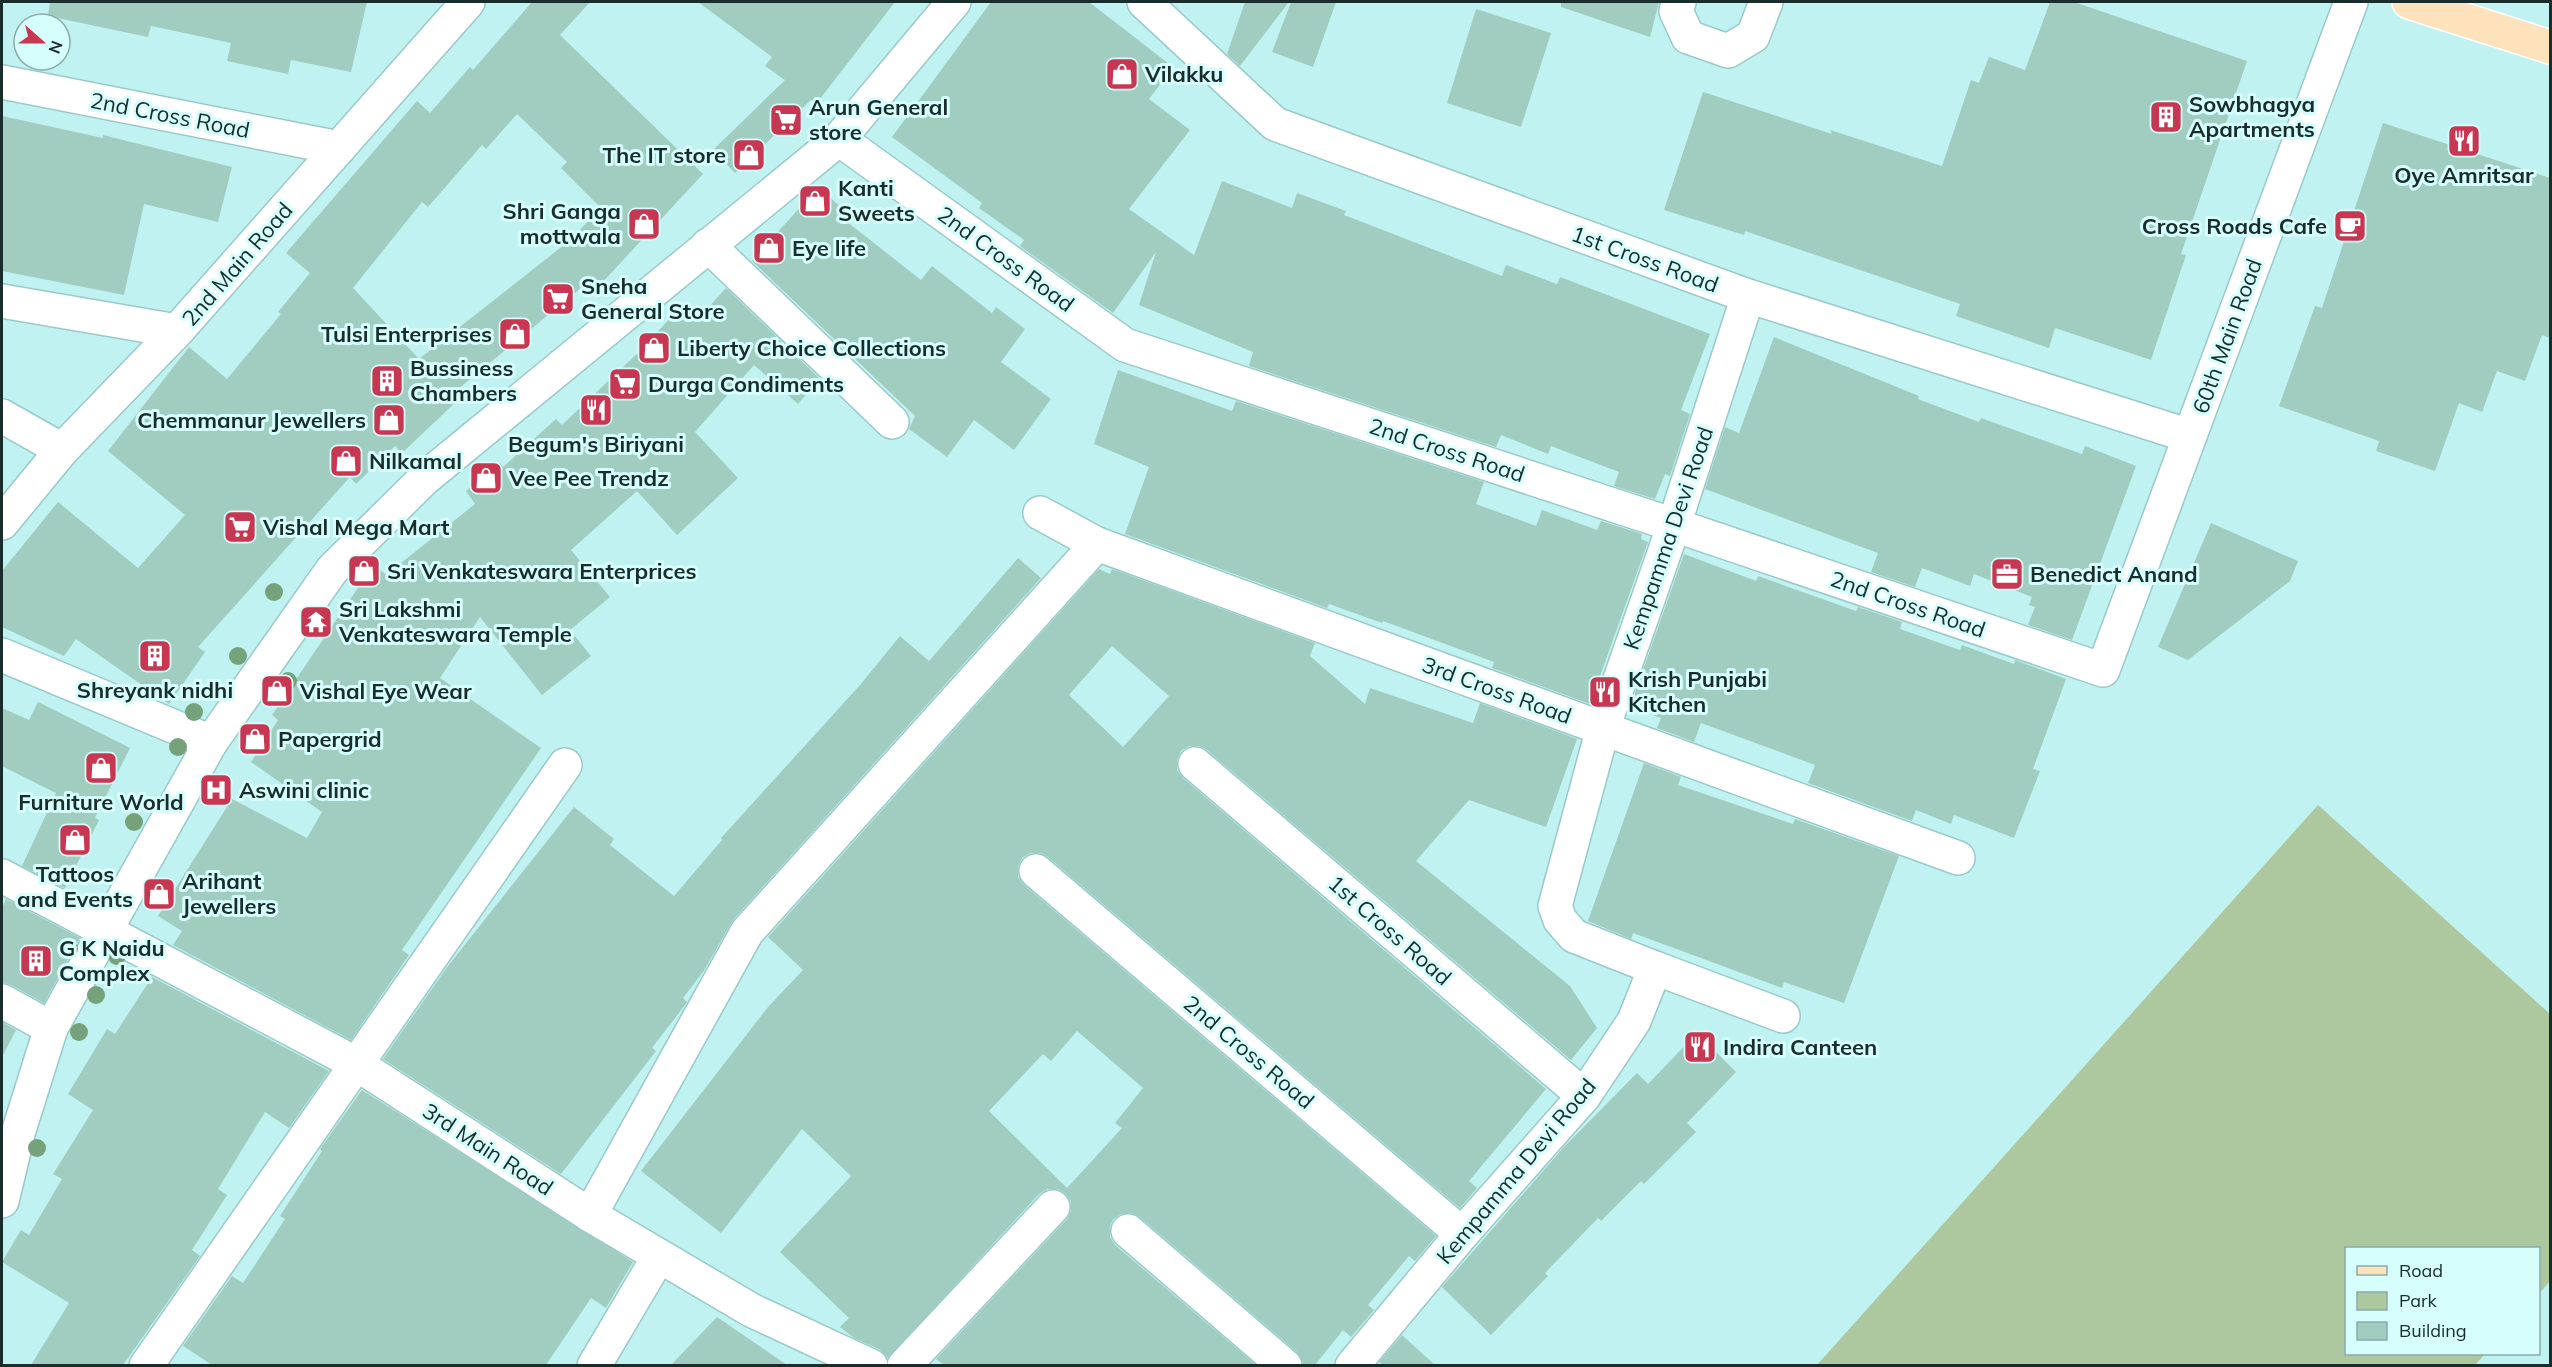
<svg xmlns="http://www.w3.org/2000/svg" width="2552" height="1367" viewBox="0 0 2552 1367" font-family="Mulish,sans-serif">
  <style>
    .green { fill: #adc89e }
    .building { fill: #a0cdc0; fill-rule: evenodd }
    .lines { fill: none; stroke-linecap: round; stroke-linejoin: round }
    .minor-casing { stroke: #99cac9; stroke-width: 36 }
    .major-casing { stroke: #fff; stroke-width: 36 }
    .minor { stroke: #fff; stroke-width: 33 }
    .major { stroke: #fee2bb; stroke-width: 33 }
    .tree { fill: #75a17b }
    .labels { text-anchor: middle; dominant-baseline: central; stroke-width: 6; stroke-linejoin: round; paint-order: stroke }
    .poi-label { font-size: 22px; font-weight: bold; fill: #192d2d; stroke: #d5fefd; text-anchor: start }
    .street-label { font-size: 22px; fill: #192d2d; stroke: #d5fefd }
  </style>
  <rect width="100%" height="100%" fill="#c0f2f1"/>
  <path class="green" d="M2318,805l232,209v267l-11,13 -1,-46h-192v106h139l-10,11h-658z"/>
  <g class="building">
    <path d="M50,2h317l-16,70 -60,-12 -3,14 -61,-13 4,-18 -80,-17 -3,11 -100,-21z"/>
    <path d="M532,2h58l-30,33 143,139 -103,111 -7,-7 -141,116 6,6 -56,53 -7,-7 -39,38 -6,-7 -152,170 7,5 -36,52 -93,-65 -12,17 -62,-29v-56l56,-69 80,66 47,-53 -77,-64 81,-104 38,32 54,-65 -3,-2 32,-39 -24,-20 131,-152 13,12 40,-46 3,3zM517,114l50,48 -6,6 40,40 -32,33 -150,118 -66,-71 69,-86 6,5 54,-62 4,4z"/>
    <path d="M698,2h197l-79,102 -5,-4 -76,73 -22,-23 72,-70 -20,-14 7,-9z"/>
    <path d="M991,2h98l84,65 -24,32 41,31 -61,79 65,46 28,-74 70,27 5,-15 49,18 -2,4 158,61 4,-11 51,19 3,-7 150,57 -29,76 9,4 -20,62 -5,-2 -10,25 -41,-13 5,-14 -68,-26 -3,8 -47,-19 -5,12 -247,-81 4,-14 -114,-47 17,-53 -43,61 -93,-67 4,-6 -45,-32 3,-5 -90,-66z"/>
    <path d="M1245,2h44l-49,64 -13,-12z"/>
    <path d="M1291,2h45l-23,65 -41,-15z"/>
    <path d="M1561,2h98l-9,35 -89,-30z"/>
    <path d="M2050,2h24l173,59 -66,193 5,1 -35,105 -96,-32 -6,20 -93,-32 4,-12 -215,-73 -1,4 -80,-25 39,-118 129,42 -2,-4 112,36 29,-86 8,3 10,-26 36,13z"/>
    <path d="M1476,9l75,24 -30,94 -74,-24z"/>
    <path d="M2,116l101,22v-3l129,32 -14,55 -74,-18 -20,91 -122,-24z"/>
    <path d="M2383,123l167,55v160l-8,-3 -17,46 -28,-10 -15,41 -23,-9 -24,68 -59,-20 3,-10 -100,-35 36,-100 7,2z"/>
    <path d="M818,187l33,29 -5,5 75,59 11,-14 60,47 4,-6 29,22 -24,33 50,37 -37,51 -40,-30 -27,37 -38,-28 6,-13 -163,-155z"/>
    <path d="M726,288l94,91 -22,25 -44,-39 -59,67 43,46 -61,57 -40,-44 -66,59 39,47 -40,33 21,26 -49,39 -62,-78 -40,61 101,70 -139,202 7,5 -58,85 -178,-95 9,-14 -24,-15 74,-117 75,39 15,-26 -71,-50 27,-42 -6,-5 102,-151 12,11 89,-71 -9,-13 34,-28 3,4 53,-48 6,6 80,-76 40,-44 16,14z"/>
    <path d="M1774,337l145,59 -1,3 61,23 2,-4 101,36 3,-8 51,20 -64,174 -44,-15 7,-18 -6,-2 3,-8 -58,-23 -4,12 -48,-18 -7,19 -44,-15 7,-19 -173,-64 20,-62 14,6z"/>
    <path d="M1118,370l114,41 4,-10 248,81 -8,22 60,22 6,-16 55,20 4,-9 41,13 -1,5 7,3 -58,162 -98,-36 2,-6 -111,-41 -1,2 -53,-19 -2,4 -202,-74 24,-67 -55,-23z"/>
    <path d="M2211,523l87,38 -8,20 -102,79 -30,-13z"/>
    <path d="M1684,554l72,27 2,-5 98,35 2,-4 44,15 -2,7 60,21 2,-5 52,19 1,-4 51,19 -33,90 7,2 -26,67 -60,-23 -3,9 -35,-14 -4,11 -104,-38 7,-18 -114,-42 -7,19 -37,-14 4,-10 -31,-11z"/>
    <path d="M1018,558l23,20 -308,342 -30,52 -20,26 4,4 -2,3 -33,43 4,3 -95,123 -178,-115 65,-93 126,-159 40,32 -4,6 64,51 48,-56 -1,-2 139,-153 40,-49 29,25z"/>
    <path d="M1099,569l11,5 2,-5 203,74 -5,13 55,48 5,-16 103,35 7,-20 97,36 -31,88 -77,-27 -53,61 154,125 27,42 -26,32 -364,-310 -8,-4h-10l-8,5 -4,9v10l6,8 363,311 -77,92 8,7 -17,20 -412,-351 -8,-4h-10l-8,5 -4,9v10l6,8 412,351 -21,25 -6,-5 -41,49 6,5 -23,27 -8,-7 -28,35h-12l-6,-13 -157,-135 -9,-4 -10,1 -8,5 -3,8v10l5,8 141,120h-312l-8,-6 131,-140 4,-8v-10l-6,-8 -8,-4h-10l-8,5 -151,164 -9,-9 -25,-11 -14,-11 9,-9 -69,-66 71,-76 -49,-47 -81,104 -80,-62 127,-164 35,-37 -35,-33zM1112,646l57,50 -46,51 -54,-52zM1077,1031l66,57 -28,35 7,5 -55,60 -78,-77 54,-57 8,7z"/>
    <path d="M38,702l92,46 -35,70 4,2 -34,68 -43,-22 34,-73 -54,-27v-58l27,12z"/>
    <path d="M1644,763l37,14 -3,8 115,39 2,-5 104,37 -55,147 -60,-21 -2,6 -149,-55 -2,6 -43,-18z"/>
    <path d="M6,899l74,39 -36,65 -33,-18 -9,-3v-74z"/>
    <path d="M152,977l177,94 -40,57 -24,-16 -47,77 9,6 -35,55 8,6 -77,109h-92l38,-62 -67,-41 19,-32 8,5 33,-56 -9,-5 40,-64 -25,-16 39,-65 8,5z"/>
    <path d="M2,1022l14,8 -14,27z"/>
    <path d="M1697,1033l39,39 -49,51 9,9 -52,52 -3,-3 -40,40 -3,-3 -53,55 3,3 -57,59 -49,-48 122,-140 73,-74 11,11z"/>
    <path d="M362,1090l271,172 -27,46 -15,-10 -45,67h-334l-29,-19 49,-70 11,7 42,-64 -5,-3 42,-65 -2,-2z"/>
    <path d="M717,1317l70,48h-116z"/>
    <path d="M1402,1335l33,30h-52l-4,-3z"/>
  </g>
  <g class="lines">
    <g class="minor-casing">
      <g id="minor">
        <path d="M1144,2l131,122 473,172 442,140"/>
        <path d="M1679,2l-3,9 12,26 40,14 25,-15 13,-34"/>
        <path d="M2,82l337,66"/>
        <path d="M839,139l286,206 549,180 429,145 248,-668"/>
        <path d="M708,245l184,177"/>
        <path d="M2,301l175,30"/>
        <path d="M2,416l60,34"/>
        <path d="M1040,513l57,31 861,314"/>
        <path d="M2,523l60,-73 115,-119 291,-329"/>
        <path d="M2,655l209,87"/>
        <path d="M1195,764l389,332"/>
        <path d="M1036,871l426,363"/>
        <path d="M2,876l353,187 235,152 161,95 120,56"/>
        <path d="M1655,968l128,48"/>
        <path d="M2,1001l49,27"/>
        <path d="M2,1201l17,-71 32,-102 160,-286 121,-172 92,-91 415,-340 115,-137"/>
        <path d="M590,1215l157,-283 350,-388"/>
        <path d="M1128,1231l157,135"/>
        <path d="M146,1366l419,-601"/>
        <path d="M594,1366l65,-110"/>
        <path d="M904,1366l149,-159"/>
        <path d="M1352,1366l110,-132 122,-138 50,-75 21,-53 -81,-32 -14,-16 -5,-14 48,-178 71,-203 74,-229"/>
      </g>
    </g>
    <g class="major-casing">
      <path id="major" d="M2409,2l141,45"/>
    </g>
    <use href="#minor" class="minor"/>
    <use href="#major" class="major"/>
  </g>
  <g class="tree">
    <circle cx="274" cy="592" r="9"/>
    <circle cx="238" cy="656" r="9"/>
    <circle cx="288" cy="681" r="9"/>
    <circle cx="194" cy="712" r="9"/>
    <circle cx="178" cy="747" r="9"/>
    <circle cx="134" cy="822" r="9"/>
    <circle cx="69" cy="949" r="9"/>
    <circle cx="117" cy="956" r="9"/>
    <circle cx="96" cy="995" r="9"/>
    <circle cx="79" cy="1032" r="9"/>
    <circle cx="37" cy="1148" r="9"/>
  </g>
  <defs>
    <g id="shop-square" transform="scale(1.725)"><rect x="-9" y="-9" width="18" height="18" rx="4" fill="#c73752" stroke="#d5fefd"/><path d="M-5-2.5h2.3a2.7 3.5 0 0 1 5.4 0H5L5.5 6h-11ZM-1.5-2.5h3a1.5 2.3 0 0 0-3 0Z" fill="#fff"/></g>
    <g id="building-square" transform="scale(1.725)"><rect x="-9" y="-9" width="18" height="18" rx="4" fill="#c73752" stroke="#d5fefd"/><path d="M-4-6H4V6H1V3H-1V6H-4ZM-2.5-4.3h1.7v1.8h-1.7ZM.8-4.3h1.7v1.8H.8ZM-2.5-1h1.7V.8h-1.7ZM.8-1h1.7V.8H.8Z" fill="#fff"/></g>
    <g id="supermarket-square" transform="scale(1.725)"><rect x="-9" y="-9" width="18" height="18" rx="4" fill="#c73752" stroke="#d5fefd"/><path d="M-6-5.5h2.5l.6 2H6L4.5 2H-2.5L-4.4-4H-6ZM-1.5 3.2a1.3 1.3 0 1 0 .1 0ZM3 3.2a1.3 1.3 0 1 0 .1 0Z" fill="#fff"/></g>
    <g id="restaurant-square" transform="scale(1.725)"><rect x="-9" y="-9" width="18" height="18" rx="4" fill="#c73752" stroke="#d5fefd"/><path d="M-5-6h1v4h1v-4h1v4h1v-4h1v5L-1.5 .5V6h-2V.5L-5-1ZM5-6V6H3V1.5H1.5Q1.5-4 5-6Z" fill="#fff"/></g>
    <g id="cafe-square" transform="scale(1.725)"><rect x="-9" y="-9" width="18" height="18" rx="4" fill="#c73752" stroke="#d5fefd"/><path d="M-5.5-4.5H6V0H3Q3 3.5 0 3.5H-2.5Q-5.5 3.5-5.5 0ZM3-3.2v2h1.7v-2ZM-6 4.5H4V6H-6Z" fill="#fff"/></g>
    <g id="office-square" transform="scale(1.725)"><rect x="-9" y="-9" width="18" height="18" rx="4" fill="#c73752" stroke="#d5fefd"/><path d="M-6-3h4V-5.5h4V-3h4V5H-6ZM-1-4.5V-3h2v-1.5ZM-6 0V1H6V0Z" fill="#fff"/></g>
    <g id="temple-square" transform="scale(1.725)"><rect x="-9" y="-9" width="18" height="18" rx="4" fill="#c73752" stroke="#d5fefd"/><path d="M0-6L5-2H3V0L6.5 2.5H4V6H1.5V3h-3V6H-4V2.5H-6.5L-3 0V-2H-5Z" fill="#fff"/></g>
    <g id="hospital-square" transform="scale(1.725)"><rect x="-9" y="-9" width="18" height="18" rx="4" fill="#c73752" stroke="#d5fefd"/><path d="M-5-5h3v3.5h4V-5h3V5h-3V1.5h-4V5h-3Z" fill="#fff"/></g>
  </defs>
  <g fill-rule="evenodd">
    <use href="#shop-square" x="1122" y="74"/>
    <use href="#building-square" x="2166" y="117"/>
    <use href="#supermarket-square" x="786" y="120"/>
    <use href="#restaurant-square" x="2464" y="141"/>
    <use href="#shop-square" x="749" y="155"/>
    <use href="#shop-square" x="815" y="201"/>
    <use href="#shop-square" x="644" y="224"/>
    <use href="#cafe-square" x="2350" y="226"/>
    <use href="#shop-square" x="769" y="248"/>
    <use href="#supermarket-square" x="558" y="299"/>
    <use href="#shop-square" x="515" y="334"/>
    <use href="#shop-square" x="654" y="348"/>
    <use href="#building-square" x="387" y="381"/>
    <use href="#supermarket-square" x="625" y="384"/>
    <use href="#restaurant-square" x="596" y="410"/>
    <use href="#shop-square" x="389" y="420"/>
    <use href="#shop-square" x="346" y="461"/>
    <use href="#shop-square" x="486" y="478"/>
    <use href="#supermarket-square" x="240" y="527"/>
    <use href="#shop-square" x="364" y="571"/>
    <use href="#office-square" x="2007" y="574"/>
    <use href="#temple-square" x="316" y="622"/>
    <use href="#building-square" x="155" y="656"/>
    <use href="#shop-square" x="277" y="691"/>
    <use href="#restaurant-square" x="1605" y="692"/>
    <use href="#shop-square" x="255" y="739"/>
    <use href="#shop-square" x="101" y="768"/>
    <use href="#hospital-square" x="216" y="790"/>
    <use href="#shop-square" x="75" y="840"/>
    <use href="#shop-square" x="159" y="894"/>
    <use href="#building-square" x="36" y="961"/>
    <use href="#restaurant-square" x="1700" y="1047"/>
  </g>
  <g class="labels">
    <g class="poi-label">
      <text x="1145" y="74">Vilakku</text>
      <text x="2189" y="104">Sowbhagya<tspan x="2189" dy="25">Apartments</tspan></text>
      <text x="809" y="107">Arun General<tspan x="809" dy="25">store</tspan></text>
      <text x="726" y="155" text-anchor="end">The IT store</text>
      <text x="2464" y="175" text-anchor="middle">Oye Amritsar</text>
      <text x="838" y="188">Kanti<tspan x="838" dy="25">Sweets</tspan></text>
      <text x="621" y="211" text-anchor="end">Shri Ganga<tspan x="621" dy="25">mottwala</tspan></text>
      <text x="2327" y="226" text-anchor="end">Cross Roads Cafe</text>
      <text x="792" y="248">Eye life</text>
      <text x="581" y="286">Sneha<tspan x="581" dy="25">General Store</tspan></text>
      <text x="492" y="334" text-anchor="end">Tulsi Enterprises</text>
      <text x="677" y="348">Liberty Choice Collections</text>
      <text x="410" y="368">Bussiness<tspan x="410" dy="25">Chambers</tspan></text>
      <text x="648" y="384">Durga Condiments</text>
      <text x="366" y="420" text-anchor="end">Chemmanur Jewellers</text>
      <text x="596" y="444" text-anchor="middle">Begum's Biriyani</text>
      <text x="369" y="461">Nilkamal</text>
      <text x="509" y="478">Vee Pee Trendz</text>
      <text x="263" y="527">Vishal Mega Mart</text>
      <text x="387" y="571">Sri Venkateswara Enterprices</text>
      <text x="2030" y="574">Benedict Anand</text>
      <text x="339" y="609">Sri Lakshmi<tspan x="339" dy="25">Venkateswara Temple</tspan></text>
      <text x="1628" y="679">Krish Punjabi<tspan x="1628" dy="25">Kitchen</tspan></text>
      <text x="155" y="690" text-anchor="middle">Shreyank nidhi</text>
      <text x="300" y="691">Vishal Eye Wear</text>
      <text x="278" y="739">Papergrid</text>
      <text x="239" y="790">Aswini clinic</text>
      <text x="101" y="802" text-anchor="middle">Furniture World</text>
      <text x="75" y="874" text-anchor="middle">Tattoos<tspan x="75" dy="25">and Events</tspan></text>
      <text x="182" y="881">Arihant<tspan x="182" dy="25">Jewellers</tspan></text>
      <text x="59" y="948">G K Naidu<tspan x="59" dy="25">Complex</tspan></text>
      <text x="1723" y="1047">Indira Canteen</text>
    </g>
    <g class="street-label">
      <text transform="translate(170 115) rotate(11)">2nd Cross Road</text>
      <text transform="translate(1006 259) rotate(36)">2nd Cross Road</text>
      <text transform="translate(1645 259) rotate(20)">1st Cross Road</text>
      <text transform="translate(237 264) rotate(-49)">2nd Main Road</text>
      <text transform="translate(2227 336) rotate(-70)">60th Main Road</text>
      <text transform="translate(1447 450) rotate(18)">2nd Cross Road</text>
      <text transform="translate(1668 538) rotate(-71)">Kempamma Devi Road</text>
      <text transform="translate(1908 604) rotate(19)">2nd Cross Road</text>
      <text transform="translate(1497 690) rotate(20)">3rd Cross Road</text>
      <text transform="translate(1390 930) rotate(41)">1st Cross Road</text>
      <text transform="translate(1249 1052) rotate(40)">2nd Cross Road</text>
      <text transform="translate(488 1149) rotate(33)">3rd Main Road</text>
      <text transform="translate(1516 1171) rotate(-50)">Kempamma Devi Road</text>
    </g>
  </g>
  <rect width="2552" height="1367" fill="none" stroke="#192d2d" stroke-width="6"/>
  <rect x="2345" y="1247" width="195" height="108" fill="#d5fefd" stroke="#8aaaaa" stroke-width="1.5"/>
  <rect x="2357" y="1266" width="30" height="9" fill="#fee2bb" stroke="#8aaaaa" stroke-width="1.5"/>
  <text x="2399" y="1277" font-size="18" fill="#192d2d">Road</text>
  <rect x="2357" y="1292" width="30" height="18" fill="#adc89e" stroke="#8aaaaa" stroke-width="1.5"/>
  <text x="2399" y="1307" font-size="18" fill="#192d2d">Park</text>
  <rect x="2357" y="1322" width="30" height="18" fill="#a0cdc0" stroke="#8aaaaa" stroke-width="1.5"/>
  <text x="2399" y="1337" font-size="18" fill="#192d2d">Building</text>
  <g transform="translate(42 42) rotate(111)"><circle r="28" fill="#d5fefd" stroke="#8aaaaa" stroke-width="1.5"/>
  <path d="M0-4.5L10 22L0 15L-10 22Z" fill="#c73752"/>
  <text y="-9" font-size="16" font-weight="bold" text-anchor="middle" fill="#192d2d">N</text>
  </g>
</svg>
